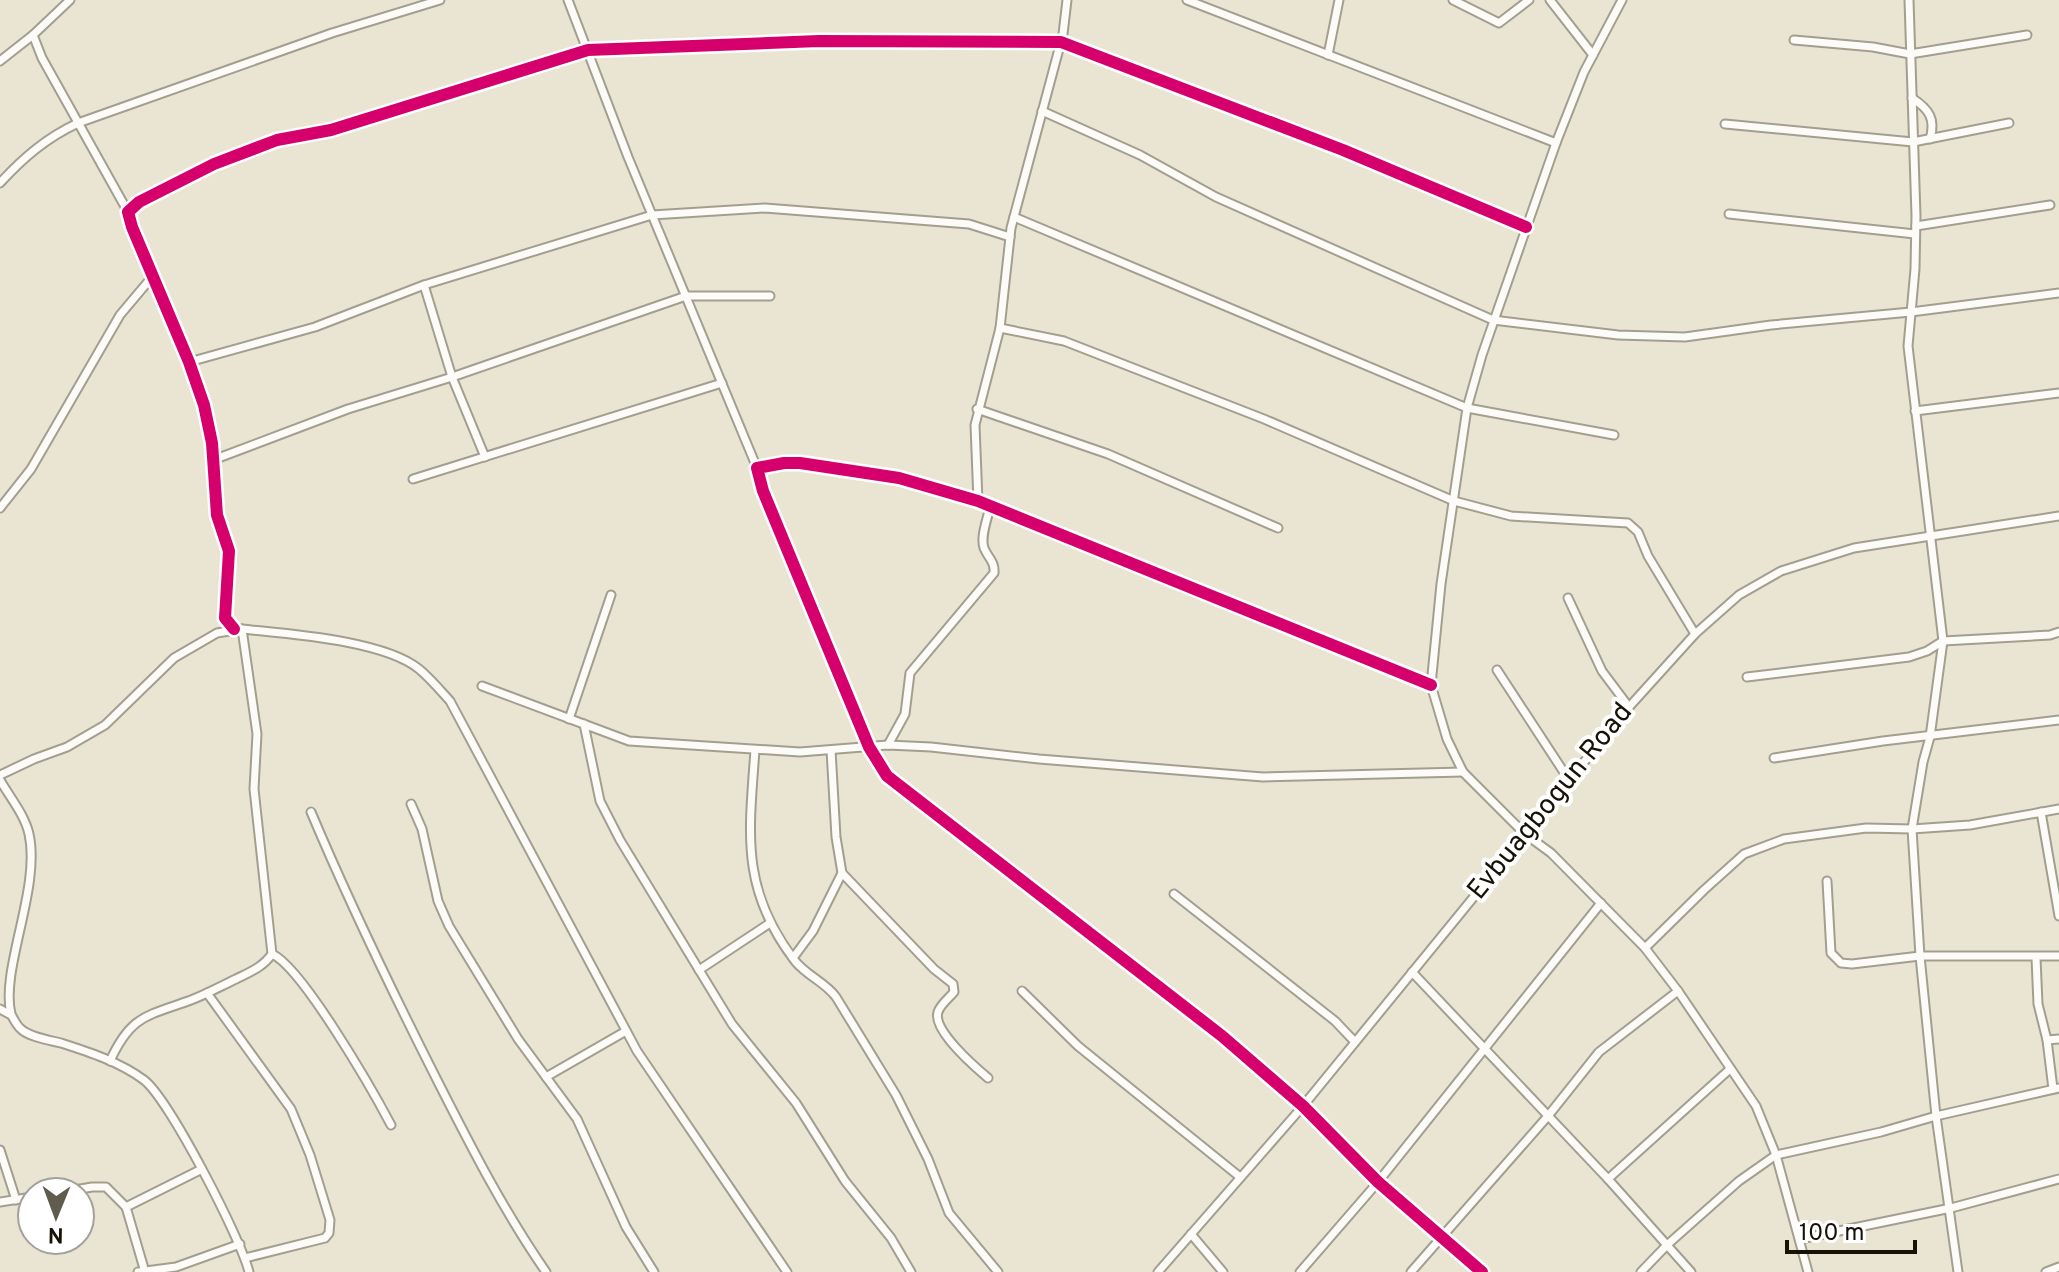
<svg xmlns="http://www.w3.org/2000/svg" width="2059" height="1272" viewBox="0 0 2059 1272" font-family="Overpass,sans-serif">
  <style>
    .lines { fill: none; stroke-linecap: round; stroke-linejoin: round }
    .minor-casing { stroke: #a29f90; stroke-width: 11 }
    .minor { stroke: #fcfbf8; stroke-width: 7 }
    .cycleway-casing { stroke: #fff; stroke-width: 17 }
    .cycleway { stroke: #d6006c; stroke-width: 12 }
    .labels { text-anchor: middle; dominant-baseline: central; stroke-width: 8; stroke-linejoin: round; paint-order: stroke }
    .street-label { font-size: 28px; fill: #161306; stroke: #fff }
  </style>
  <rect width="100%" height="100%" fill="#eae5d2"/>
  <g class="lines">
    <g class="minor-casing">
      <g id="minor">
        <path d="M70,0l-37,35 9,23 86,154"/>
        <path d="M568,0l60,157 129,311"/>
        <path d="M1187,0l369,143"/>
        <path d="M1453,0l46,23 30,-23"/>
        <path d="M1550,0l43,55"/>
        <path d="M1622,0l-38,72 -28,71 -74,212 -15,53 -26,176 -10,101 16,54 16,33 62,62 26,19 94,95 33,43 78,115 20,49 32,117"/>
        <path d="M1909,0l7,216 -1,53 -7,77 35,295 -13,96 -7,25 -11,67 8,127 16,160 22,156"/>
        <path d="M1794,40l79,7 37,7 117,-19"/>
        <path d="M1328,55l11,-55"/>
        <path d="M0,61l33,-26"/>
        <path d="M1912,98c17,11 24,21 18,41"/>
        <path d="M1042,111l98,44 76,42 277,123 125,15 67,2 86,-12 140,-13 148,-19"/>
        <path d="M1725,124l188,18 96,-19"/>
        <path d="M0,183c23,-25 46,-45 78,-60l254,-90 108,-33"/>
        <path d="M1729,214l186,20"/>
        <path d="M1014,217l453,191 147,27"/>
        <path d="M1916,226l134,-21"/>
        <path d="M424,285l28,92 33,80"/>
        <path d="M1000,328l64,13 200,78 190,82 57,15 117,7 10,9 10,24 47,78"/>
        <path d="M189,362l126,-35 109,-42 228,-70 113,-7 204,16 41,13"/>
        <path d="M977,409l131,45 170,74"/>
        <path d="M1915,411l144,-18"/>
        <path d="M213,460l135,-51 104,-32 234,-81h84"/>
        <path d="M413,479l309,-96"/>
        <path d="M978,501l-3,-76 25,-97 11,-100 52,-194 4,-34"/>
        <path d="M0,508l31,-39 89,-154 32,-38"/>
        <path d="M1568,598l34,73 27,36"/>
        <path d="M234,629l-9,-11 4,-67 -12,-36 -5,-72 -8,-38 -15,-43 -57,-135 -4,-15 11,-10 75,-38 63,-24 54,-10 257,-80 231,-9 242,1 282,108 183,77"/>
        <path d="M1497,670l72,110"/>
        <path d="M1747,677l162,-20 18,-6 16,-10 107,-6 9,-3"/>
        <path d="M1431,685l-453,-184 -79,-23 -99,-15h-16l-27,5 6,23 106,256 18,29 335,260 81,70 75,76 104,90"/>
        <path d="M482,686l147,55 171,11 88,-7 43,2 108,12 224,18 200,-5"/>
        <path d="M569,719l42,-124"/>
        <path d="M584,724l16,77 20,39 112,184 64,79 49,78 46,57 20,34"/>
        <path d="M888,745l17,-31 5,-41 84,-100c1,-12 -6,-15 -10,-25 -4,-12 4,-30 6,-42"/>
        <path d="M755,750c-6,84 -15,139 40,211 12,15 30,21 41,36l60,98 32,64 21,54 49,59"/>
        <path d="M831,750l5,87 6,36 92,96 19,15 1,8c-5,6 -14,13 -16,20 -6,18 37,55 50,66"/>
        <path d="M1774,758l109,-17 176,-21"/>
        <path d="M0,775l34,-16 33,-12 38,-22 69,-67 43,-25 25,-4c46,5 141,11 177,40 11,9 21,21 31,32l187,350 150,221"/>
        <path d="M0,780c9,16 25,35 29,54 12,54 -29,136 -18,180 2,4 6,12 10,15 8,8 28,11 40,14 28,9 59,19 83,37 25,19 97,159 105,192"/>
        <path d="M411,804l11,25 16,72 11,25 69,113 59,80 49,108 28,45"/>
        <path d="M311,812c38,90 80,177 124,264 34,67 68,134 111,196"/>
        <path d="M2041,812l18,104"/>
        <path d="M1827,881l4,72 10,10 11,1 68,-8h139"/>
        <path d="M1174,894l161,127 20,21"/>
        <path d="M1645,948l59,-58 40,-36 40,-15 82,-11 46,1 58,-4 89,-16"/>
        <path d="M272,954c30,13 101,137 119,171"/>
        <path d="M793,958l20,-27 29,-58"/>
        <path d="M2036,958l2,46 9,36 12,-1"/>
        <path d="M699,970l71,-47"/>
        <path d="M1412,972l196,207 83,93"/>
        <path d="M1022,991l56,55 162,131"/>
        <path d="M207,993l84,116 19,46 20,65 -1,13 -4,5 -80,20"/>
        <path d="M0,1009l11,6"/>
        <path d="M2047,1040l6,49"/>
        <path d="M110,1061c21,-46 37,-45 81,-61 16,-6 30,-14 45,-21 14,-7 27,-12 36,-25l-18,-165 3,-55 -15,-105"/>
        <path d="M546,1077l80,-46"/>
        <path d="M0,1150l16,50"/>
        <path d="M1608,1179l122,-110"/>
        <path d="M63,1192l29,-5h14l20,20 74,-37"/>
        <path d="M0,1202l32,-5"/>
        <path d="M126,1207l19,65"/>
        <path d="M1191,1234l32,38"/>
        <path d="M1800,1239l151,-31 108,-29"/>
        <path d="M138,1272l38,-5 64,-23"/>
        <path d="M1158,1272l145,-166 326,-399 66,-73 44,-39 42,-24 73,-23 205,-32"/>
        <path d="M1300,1272l78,-90 223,-279"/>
        <path d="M1411,1272l137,-156 51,-64 79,-61"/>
        <path d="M1641,1272l26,-27 72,-64 37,-26 105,-23 55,-16 123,-28"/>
        <path d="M2046,1272l13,-5"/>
      </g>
    </g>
    <use href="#minor" class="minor"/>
    <g class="cycleway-casing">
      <g id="cycleway">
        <path d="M234,629l-9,-11 4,-67 -12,-36 -5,-72 -8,-38 -15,-43 -57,-135 -4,-15 11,-10 75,-38 63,-24 54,-10 257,-80 231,-9 242,1 282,108 183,77"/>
        <path d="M1431,685l-453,-184 -79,-23 -99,-15h-16l-27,5 6,23 106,256 18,29 335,260 81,70 75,76 104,90"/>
      </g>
    </g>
    <use href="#cycleway" class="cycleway"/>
  </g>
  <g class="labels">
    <g class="street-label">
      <text transform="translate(1551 802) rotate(-51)">Evbuagbogun Road</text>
    </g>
  </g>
  <g transform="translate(56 1216) rotate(181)"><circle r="38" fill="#ffffff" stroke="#a2a19b" stroke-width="2"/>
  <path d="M0-6L14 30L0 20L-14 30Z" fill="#605c4d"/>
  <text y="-12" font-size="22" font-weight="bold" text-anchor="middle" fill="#161306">N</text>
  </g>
  <path d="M1787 1240v12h128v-12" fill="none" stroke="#161306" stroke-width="4"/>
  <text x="1799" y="1240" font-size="24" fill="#161306" stroke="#ffffff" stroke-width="6" paint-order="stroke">100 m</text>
</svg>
